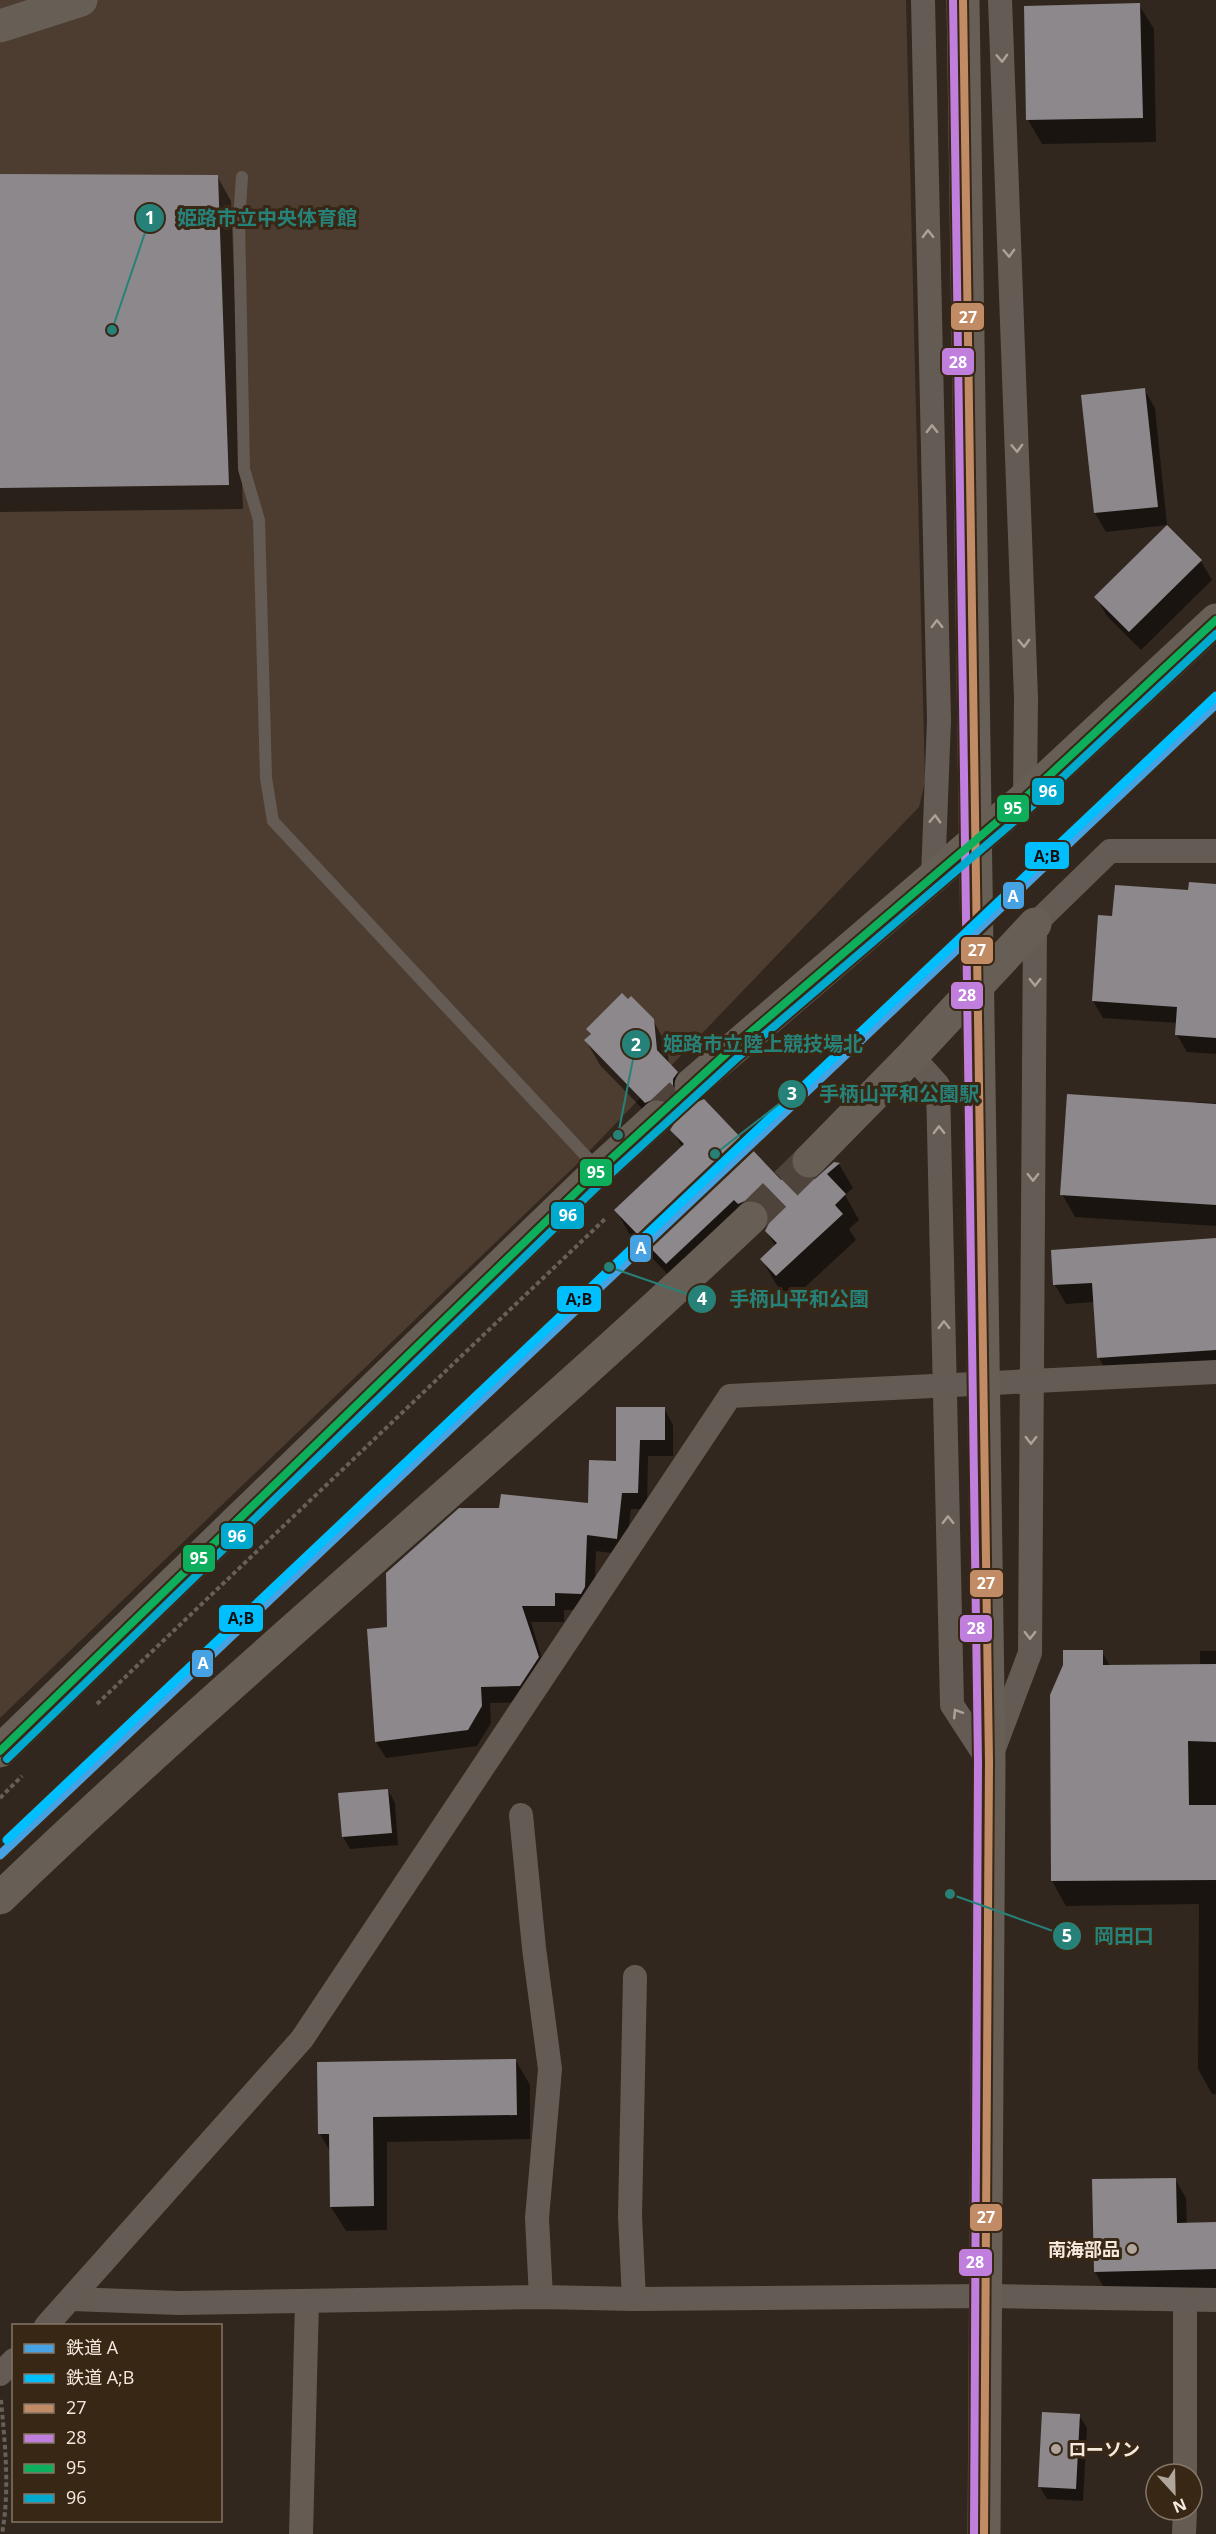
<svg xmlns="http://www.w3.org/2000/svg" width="1216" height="2534" viewBox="0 0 1216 2534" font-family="'Open Sans','Noto Sans JP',sans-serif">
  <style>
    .park { fill: #4d3d30 }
    .shadow { fill: #0007 }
    .building { fill: #8d888b }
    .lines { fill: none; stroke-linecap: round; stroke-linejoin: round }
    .secondary-tunnel { stroke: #4e443b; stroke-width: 33; stroke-dasharray: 33 16; stroke-linecap: butt }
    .path { stroke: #675f59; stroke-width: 4; stroke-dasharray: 4.5 3; stroke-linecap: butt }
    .lane { stroke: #645c54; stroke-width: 12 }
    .street { stroke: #645c54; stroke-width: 24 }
    .secondary { stroke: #675e56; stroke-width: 33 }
    .bus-1-casing { stroke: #392716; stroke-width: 12 }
    .bus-2-casing { stroke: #392716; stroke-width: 12 }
    .bus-3-casing { stroke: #392716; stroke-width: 12 }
    .bus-4-casing { stroke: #392716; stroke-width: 12 }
    .bus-1 { stroke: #c18c65; stroke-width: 8 }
    .bus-2 { stroke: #c07fdc; stroke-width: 8 }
    .bus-3 { stroke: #0daf5c; stroke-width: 8 }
    .bus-4 { stroke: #00a9ce; stroke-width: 8 }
    .rail-1-casing { stroke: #392716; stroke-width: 14 }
    .rail-2-casing { stroke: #392716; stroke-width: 14 }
    .rail-1 { stroke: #46a2e2; stroke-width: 9 }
    .rail-2 { stroke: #00bfff; stroke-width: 9 }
    .oneway { stroke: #aca299 }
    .poi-dot { fill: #b0a59b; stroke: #392716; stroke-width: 2 }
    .labels { text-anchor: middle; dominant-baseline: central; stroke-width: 6; stroke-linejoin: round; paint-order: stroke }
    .poi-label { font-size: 18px; font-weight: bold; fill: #f5e9de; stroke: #392716; text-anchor: end }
    .leader { fill: none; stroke: #268279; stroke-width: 2 }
    .callout-dot { fill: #268279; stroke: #392716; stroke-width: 2 }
    .mark-label { font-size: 18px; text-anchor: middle; font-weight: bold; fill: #fff }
    .callout-label { font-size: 20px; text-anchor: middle; font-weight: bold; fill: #268279; stroke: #392716; stroke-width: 6; stroke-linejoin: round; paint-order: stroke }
    .line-badge { stroke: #392716; stroke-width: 2 }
    .badge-label { font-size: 16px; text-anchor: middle; font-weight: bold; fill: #fff }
    .pale-badge-label { font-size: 16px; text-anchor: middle; font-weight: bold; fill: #111 }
  </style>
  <rect width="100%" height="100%" fill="#31271e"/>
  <path class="park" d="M0,0h906l19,782 -6,25 -345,360 -574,551z"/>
  <g class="shadow">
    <path d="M1139,5l15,24 2,113 -114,2 -14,-24z"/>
    <path d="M0,175l217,1 14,25 12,308 -243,3z"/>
    <path d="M1144,389l11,19 12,117 -61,7 -11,-19 -12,-117z"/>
    <path d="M1201,561l11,19 -71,70 -34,-34 -11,-19z"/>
    <path d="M1216,885v169l-29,-2 -10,-17v-12l-74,-5 -10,-17 21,-84 75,-26z"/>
    <path d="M653,1020l14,26 2,19 8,8 14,25 -4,6 94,78 34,-2 20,-16h4l14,24 -8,7 14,25 -10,9 7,11 -65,60 -15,-16 -14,-24 14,-13 -10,-16 4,-7h-9l-80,64 -51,-53 -14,-25 66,-63 -10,-17 4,-7h-8l-8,4 -60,-62 -14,-24 5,-5 -3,-7z"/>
    <path d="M1196,1102l20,1v123l-141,-9 -13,-23 134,-90z"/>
    <path d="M1216,1240v130l-106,7 -11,-19 -4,-56 -29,2 -11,-19z"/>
    <path d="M664,1408l9,17v31h-25l-1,53h-16l-5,46 -30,-4 -2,54 -3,5h-27v12h-33l16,53 -17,27 -40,1 1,20 -14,23 -91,12 -10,-16 12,-114 202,-124 28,-41z"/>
    <path d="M1200,1651h16v443h-4l-14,-25 1,-165 -133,2 -14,-25 50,-229 8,14 90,-1z"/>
    <path d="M388,1790l7,13 3,42 -48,4 -7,-12 -3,-42z"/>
    <path d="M516,2061l14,24v54l-143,3v88l-41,1 -15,-24v-54l-11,-19 -1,-70z"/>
    <path d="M1175,2179l11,19 1,26h29v64l-110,3 -11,-19z"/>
    <path d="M1079,2415l8,13 -4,73 -36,-2 -7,-12z"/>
  </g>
  <g class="building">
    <path d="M1140,3l3,115 -117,2 -2,-114z"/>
    <path d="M0,174l218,1 11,310 -229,3z"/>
    <path d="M1145,388l13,119 -64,6 -13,-118z"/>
    <path d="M1167,525l35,35 -73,72 -35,-35z"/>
    <path d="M1189,882l27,2v154l-41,-3 2,-28 -85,-6 6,-86 14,1 3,-31 73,5z"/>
    <path d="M622,993l6,6 3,-3 23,23 3,31 21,22 -5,7v9l3,9 9,6h10l9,-4 77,81 12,-11 11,10h11l19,-17 6,1 -13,11 19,20 -11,11 8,9 -67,62 -16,-17 17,-16 -12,-12 4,-8v-10l-5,-8 -7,-5h-10l-9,4 -4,-4 -68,64 -52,-54 70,-66 -14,-14 5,-8v-8l-5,-10 -8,-5h-8l-9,4 -61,-63 7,-6 -5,-5z"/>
    <path d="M1067,1094l149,10v101l-156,-10z"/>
    <path d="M1216,1238v112l-119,8 -5,-75 -39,2 -2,-35z"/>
    <path d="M616,1407h49v33h-25l-2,53h-16l-5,46 -30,-4 -2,52 -4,7 -26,-1v13h-33l17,51 -19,29 -39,1 1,19 -14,24 -93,12 -8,-113 20,-2 -1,-54 73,-65h40l2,-14 87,9 1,-43 27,1z"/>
    <path d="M1063,1650h40v15l113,-1v78l-28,-1 1,64h27v75l-165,1 -1,-186 13,-30z"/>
    <path d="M388,1789l4,44 -50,4 -4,-44z"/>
    <path d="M516,2059l1,56 -144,2 1,89 -44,1 -1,-73h-11l-1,-72z"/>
    <path d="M1176,2178l1,45 39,-1v47l-122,3 -2,-93z"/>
    <path d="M1042,2412l38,2 -4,75 -38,-2z"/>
  </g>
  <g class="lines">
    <g class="secondary-tunnel">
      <path d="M657,1117l34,-32"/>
      <path d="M751,1218l58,-57"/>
    </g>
    <g class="path">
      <path d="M97,1704l509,-486"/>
      <path d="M0,1798l22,-22"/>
      <path d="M1,2400c4,44 9,90 1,134"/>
    </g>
    <path class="lane" d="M242,177l-3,44 5,248 15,51 7,258 7,43 325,348"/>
    <g class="street">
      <path d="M923,0l16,720 -6,157"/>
      <path d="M1000,0l26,698 -1,100"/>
      <path d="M912,1056l26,29 14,620 37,57"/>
      <path d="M993,1751l37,-98 5,-729 75,-73h106"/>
      <path d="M521,1815l13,133 16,121 -13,149 4,79"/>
      <path d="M72,2299l107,4 362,-6 93,2 352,-3 230,4"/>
      <path d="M634,2299l-4,-83 5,-239"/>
      <path d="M46,2326l256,-287 428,-643 486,-24"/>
      <path d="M0,2374l14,-14"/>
      <path d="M1185,2474v-173"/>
      <path d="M301,2534l6,-232"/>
      <path d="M1184,2534l1,-24"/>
    </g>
    <g class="secondary">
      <path d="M963,0l26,1762 -5,772"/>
      <path d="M0,26l81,-26"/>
      <path d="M691,1085l334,-287 191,-178"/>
      <path d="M809,1161l103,-105 123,-132"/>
      <path d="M0,1751l599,-581 58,-53"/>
      <path d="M0,1898c244,-234 506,-448 751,-680"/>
    </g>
    <g class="bus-1-casing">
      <path id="bus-1" d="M963,0l26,1762 -5,772"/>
    </g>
    <g class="bus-2-casing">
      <path id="bus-2" d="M953,0l25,1762 -4,772"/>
    </g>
    <g class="bus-3-casing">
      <path id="bus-3" d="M0,1751l599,-581 130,-119 296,-253 191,-178"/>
    </g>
    <g class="bus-4-casing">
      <path id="bus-4" d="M7,1759l599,-581 130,-119 296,-253 184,-172"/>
    </g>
    <use href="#bus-1" class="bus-1"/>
    <use href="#bus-2" class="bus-2"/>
    <use href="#bus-3" class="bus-3"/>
    <use href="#bus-4" class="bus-4"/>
    <g class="rail-1-casing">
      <path id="rail-1" d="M0,1855l1216,-1151"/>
    </g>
    <g class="rail-2-casing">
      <path id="rail-2" d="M7,1840l1209,-1144"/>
    </g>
    <use href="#rail-1" class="rail-1"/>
    <use href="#rail-2" class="rail-2"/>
  </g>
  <defs><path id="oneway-chevron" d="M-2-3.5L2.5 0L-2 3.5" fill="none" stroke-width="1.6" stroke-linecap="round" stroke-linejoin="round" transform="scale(1.5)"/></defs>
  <g class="oneway">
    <use href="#oneway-chevron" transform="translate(1002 58) rotate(88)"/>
    <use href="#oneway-chevron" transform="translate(928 234) rotate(-91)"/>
    <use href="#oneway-chevron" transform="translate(1009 253) rotate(88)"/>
    <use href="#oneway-chevron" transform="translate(932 429) rotate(-91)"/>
    <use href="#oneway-chevron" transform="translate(1017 448) rotate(88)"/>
    <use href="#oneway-chevron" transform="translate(937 624) rotate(-91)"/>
    <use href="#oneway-chevron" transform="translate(1024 643) rotate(88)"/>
    <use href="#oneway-chevron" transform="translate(935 819) rotate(-88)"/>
    <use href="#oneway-chevron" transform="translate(1035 982) rotate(90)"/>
    <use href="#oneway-chevron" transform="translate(939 1130) rotate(-91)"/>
    <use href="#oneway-chevron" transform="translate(1033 1177) rotate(90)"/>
    <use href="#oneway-chevron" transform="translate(944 1325) rotate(-91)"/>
    <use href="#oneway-chevron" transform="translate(1031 1440) rotate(90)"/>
    <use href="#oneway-chevron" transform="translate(948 1520) rotate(-91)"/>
    <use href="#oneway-chevron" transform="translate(1030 1635) rotate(90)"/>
    <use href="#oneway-chevron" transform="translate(957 1713) rotate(-122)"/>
  </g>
  <g class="poi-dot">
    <circle cx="1132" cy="2249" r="6"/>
    <circle cx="1056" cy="2449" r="6"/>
  </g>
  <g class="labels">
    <g class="poi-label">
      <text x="1120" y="2249">南海部品</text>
      <text x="1068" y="2449" text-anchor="start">ローソン</text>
    </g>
  </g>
  <path class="leader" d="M112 330L150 218M618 1135L636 1044M715 1154L792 1094M609 1267L702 1299M950 1894L1067 1936"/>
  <g class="callout-dot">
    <circle cx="112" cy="330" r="6"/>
    <circle cx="618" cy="1135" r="6"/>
    <circle cx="715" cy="1154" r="6"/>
    <circle cx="609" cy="1267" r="6"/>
    <circle cx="950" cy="1894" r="6"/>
    <circle cx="150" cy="218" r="15"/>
    <circle cx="636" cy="1044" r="15"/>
    <circle cx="792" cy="1094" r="15"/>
    <circle cx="702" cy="1299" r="15"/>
    <circle cx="1067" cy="1936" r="15"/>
  </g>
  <g class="mark-label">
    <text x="150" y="224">1</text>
    <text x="636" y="1051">2</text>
    <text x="792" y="1100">3</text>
    <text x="702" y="1305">4</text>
    <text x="1067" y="1942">5</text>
  </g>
  <g class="callout-label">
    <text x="267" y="225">姫路市立中央体育館</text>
    <text x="763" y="1051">姫路市立陸上競技場北</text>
    <text x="899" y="1101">手柄山平和公園駅</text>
    <text x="799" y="1306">手柄山平和公園</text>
    <text x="1124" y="1943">岡田口</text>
  </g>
  <g class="line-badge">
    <rect x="950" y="302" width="35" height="29" rx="6" fill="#c18c65"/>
    <rect x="941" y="347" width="34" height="29" rx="6" fill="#c07fdc"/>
    <rect x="1031" y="777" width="34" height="29" rx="6" fill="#00a9ce"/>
    <rect x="996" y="794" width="34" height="29" rx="6" fill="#0daf5c"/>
    <rect x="1024" y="841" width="46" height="29" rx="6" fill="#00bfff"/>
    <rect x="1002" y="881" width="23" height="29" rx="6" fill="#46a2e2"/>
    <rect x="960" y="936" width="34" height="29" rx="6" fill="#c18c65"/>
    <rect x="950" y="981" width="34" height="29" rx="6" fill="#c07fdc"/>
    <rect x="579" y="1158" width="34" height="29" rx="6" fill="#0daf5c"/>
    <rect x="550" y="1201" width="35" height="29" rx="6" fill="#00a9ce"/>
    <rect x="629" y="1234" width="23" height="29" rx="6" fill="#46a2e2"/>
    <rect x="556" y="1285" width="46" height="28" rx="6" fill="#00bfff"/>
    <rect x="220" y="1522" width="34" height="28" rx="6" fill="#00a9ce"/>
    <rect x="182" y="1544" width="34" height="29" rx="6" fill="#0daf5c"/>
    <rect x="969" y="1569" width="35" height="29" rx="6" fill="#c18c65"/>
    <rect x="218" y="1604" width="46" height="29" rx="6" fill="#00bfff"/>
    <rect x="959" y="1614" width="34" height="29" rx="6" fill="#c07fdc"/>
    <rect x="191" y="1649" width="23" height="29" rx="6" fill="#46a2e2"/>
    <rect x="969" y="2203" width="34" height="29" rx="6" fill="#c18c65"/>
    <rect x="958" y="2248" width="35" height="29" rx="6" fill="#c07fdc"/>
  </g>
  <g class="badge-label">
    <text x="968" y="323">27</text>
    <text x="958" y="368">28</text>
    <text x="1048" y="797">96</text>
    <text x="1013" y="814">95</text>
    <text x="1013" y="902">A</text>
    <text x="977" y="956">27</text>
    <text x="967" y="1001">28</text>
    <text x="596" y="1178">95</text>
    <text x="568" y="1221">96</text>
    <text x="641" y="1254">A</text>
    <text x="237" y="1542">96</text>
    <text x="199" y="1564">95</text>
    <text x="986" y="1589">27</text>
    <text x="976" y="1634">28</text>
    <text x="203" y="1669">A</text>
    <text x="986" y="2223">27</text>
    <text x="975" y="2268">28</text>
  </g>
  <g class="pale-badge-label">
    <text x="1047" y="862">A;B</text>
    <text x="579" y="1305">A;B</text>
    <text x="241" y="1624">A;B</text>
  </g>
  <rect x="12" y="2324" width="210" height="198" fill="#392716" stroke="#847566" stroke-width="1.5"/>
  <rect x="24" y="2344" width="30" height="9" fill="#46a2e2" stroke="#847566" stroke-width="1.5"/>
  <text x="66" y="2354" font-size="18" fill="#f5e9de">鉄道 A</text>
  <rect x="24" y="2374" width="30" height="9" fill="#00bfff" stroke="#847566" stroke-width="1.5"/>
  <text x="66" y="2384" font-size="18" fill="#f5e9de">鉄道 A;B</text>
  <rect x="24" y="2404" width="30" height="9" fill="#c18c65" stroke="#847566" stroke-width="1.5"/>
  <text x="66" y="2414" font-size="18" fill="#f5e9de">27</text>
  <rect x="24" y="2434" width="30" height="9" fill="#c07fdc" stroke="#847566" stroke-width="1.5"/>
  <text x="66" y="2444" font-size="18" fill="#f5e9de">28</text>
  <rect x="24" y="2464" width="30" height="9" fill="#0daf5c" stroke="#847566" stroke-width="1.5"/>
  <text x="66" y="2474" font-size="18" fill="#f5e9de">95</text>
  <rect x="24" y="2494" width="30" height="9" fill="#00a9ce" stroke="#847566" stroke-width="1.5"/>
  <text x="66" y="2504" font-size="18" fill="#f5e9de">96</text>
  <g transform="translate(1174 2492) rotate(158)"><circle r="28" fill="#392716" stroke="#847566" stroke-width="1.5"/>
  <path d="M0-4.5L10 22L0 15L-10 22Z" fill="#b0a59b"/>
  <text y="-9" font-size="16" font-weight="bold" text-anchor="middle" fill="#f5e9de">N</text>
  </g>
</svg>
